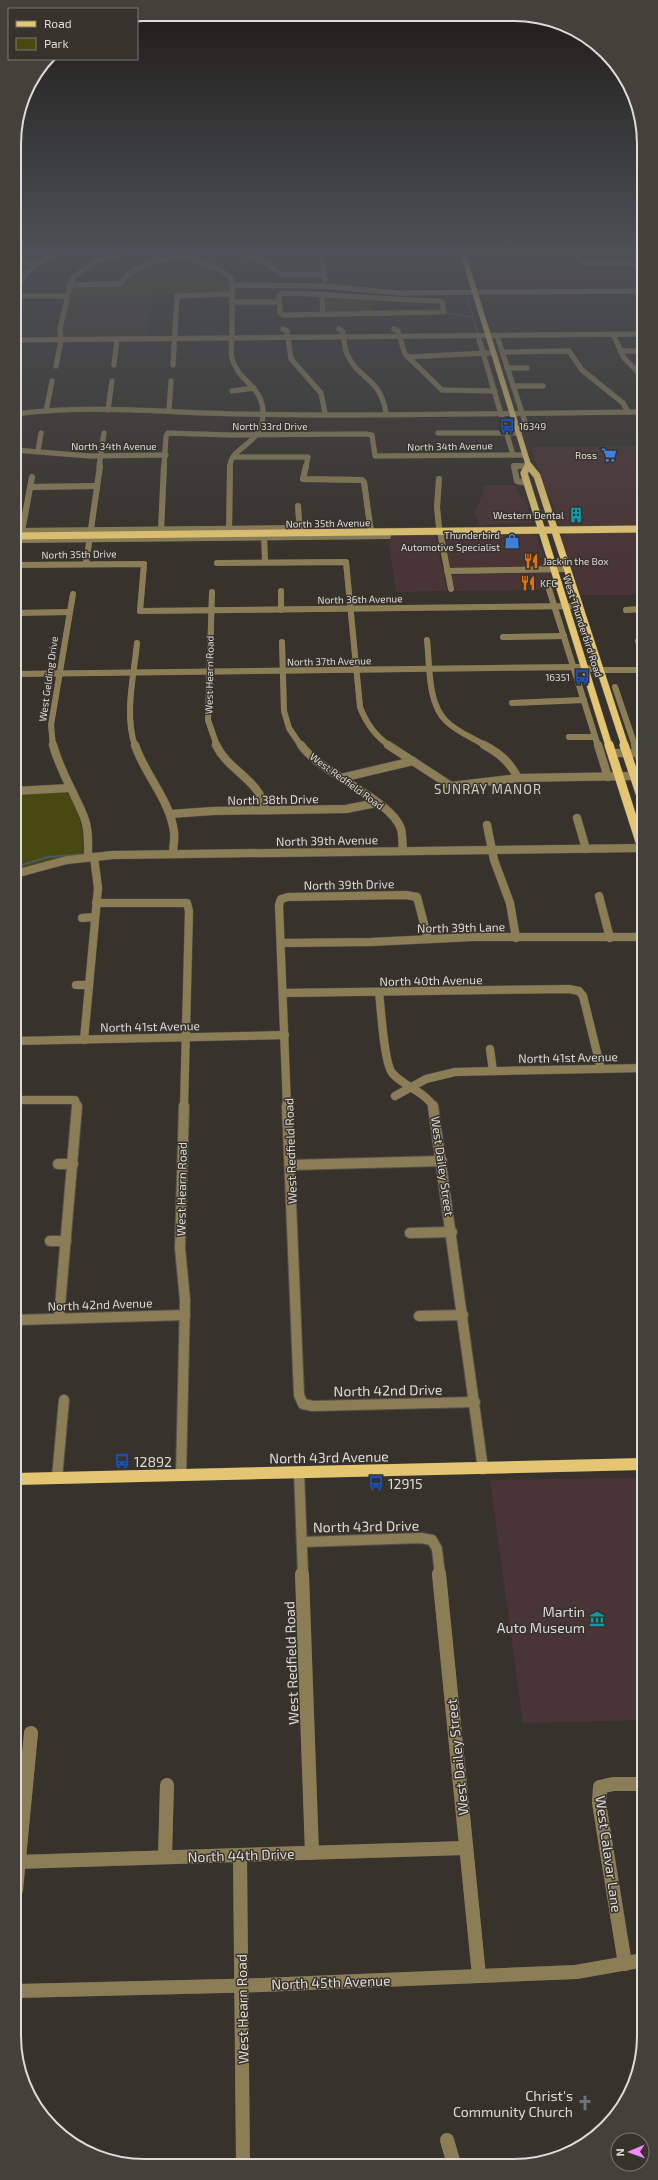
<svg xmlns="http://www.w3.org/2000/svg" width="658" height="2180" viewBox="0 0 658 2180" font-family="'Exo 2',sans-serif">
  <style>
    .commercial { fill: #4a3536 }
    .built { fill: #433b2f }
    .green { fill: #474911 }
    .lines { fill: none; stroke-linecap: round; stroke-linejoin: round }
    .stream-far1 { stroke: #495866; stroke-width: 1.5 }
    .stream { stroke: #495866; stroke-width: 2 }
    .minor-far4-casing { stroke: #55514b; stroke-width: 5.5 }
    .minor-far3-casing { stroke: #55514b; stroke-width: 6 }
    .minor-far2-casing { stroke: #55514b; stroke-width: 9 }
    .minor-far1-casing { stroke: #55514b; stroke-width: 12 }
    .minor-casing { stroke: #55514b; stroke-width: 14 }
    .major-far3-casing { stroke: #55514b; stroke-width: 6 }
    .major-far2-casing { stroke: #55514b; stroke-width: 8 }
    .major-far1-casing { stroke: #55514b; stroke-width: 10 }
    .major-casing { stroke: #55514b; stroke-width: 12 }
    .minor-far4 { stroke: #8b7d56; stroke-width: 5 }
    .minor-far3 { stroke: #8b7d56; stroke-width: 6 }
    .minor-far2 { stroke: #8b7d56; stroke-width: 8 }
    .minor-far1 { stroke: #8b7d56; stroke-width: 10 }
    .minor { stroke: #8b7d56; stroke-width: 14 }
    .major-far3 { stroke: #e3c572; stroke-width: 5.5 }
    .major-far2 { stroke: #e3c572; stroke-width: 7 }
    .major-far1 { stroke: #e3c572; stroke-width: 9 }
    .major { stroke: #e3c572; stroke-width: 12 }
    .labels { text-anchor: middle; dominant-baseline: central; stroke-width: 3; stroke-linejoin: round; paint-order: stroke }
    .far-street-label { font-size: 10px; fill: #dfdcd8; stroke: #37332c }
    .far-poi-label { font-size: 10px; fill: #dfdcd8; stroke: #37332c; text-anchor: end }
    .street-label { font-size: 12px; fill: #dfdcd8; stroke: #37332c }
    .neighbourhood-label { font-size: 13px; letter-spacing: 1px; fill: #d1cbc3; stroke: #37332c }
    .near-street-label { font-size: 14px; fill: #dfdcd8; stroke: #37332c }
    .near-poi-label { font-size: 14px; fill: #dfdcd8; stroke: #37332c; text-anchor: start }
    .rim { fill: none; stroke: #dfdcd8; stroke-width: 2 }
  </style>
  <rect width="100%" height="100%" fill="#37332c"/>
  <g class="commercial">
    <path d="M469,251h103l4,10 4,2 3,-2 -5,-10h64v37l-159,1z"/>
    <path d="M635,446l7,2v77h-78l-8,-3 -2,-7 1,-7 -10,-20 -14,-41z"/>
    <path d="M482,485h33l3,9 7,3 7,26 -53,2 -4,-13 9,-22z"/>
    <path d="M570,533h72v62h-62l-19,-59z"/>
    <path d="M528,534l9,1 2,12 4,5 5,16h-98l-6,-33z"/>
    <path d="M389,535h46l12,56 -51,1 -8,-55z"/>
    <path d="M549,572l5,17 -99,2 -3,-16z"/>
    <path d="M643,1478v242l-120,3 -33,-243z"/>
  </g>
  <path class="built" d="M152,295l-5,42h-83l-1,-7 7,-34z"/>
  <g class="green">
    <path d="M183,258c10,3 43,11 46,22 1,3 0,9 0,13l-159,3 2,-10 50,-1 4,-7 17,-11z"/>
    <path d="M328,295l44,5 1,13h-47l-1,-14z"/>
    <path d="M63,792l4,1c13,17 17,38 15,60l-67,18v-78z"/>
  </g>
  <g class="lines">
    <g class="stream-far1">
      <path d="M466,295l12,38"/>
      <path d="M448,313l24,4"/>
    </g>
    <path class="stream" d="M15,867l33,-10 39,-3"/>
    <g class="minor-far4-casing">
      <g id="minor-far4">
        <path d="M168,251l51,18 13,9c0,19 0,39 0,58 0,7 -2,16 0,22 6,25 32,27 31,57 -1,31 -33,31 -33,52"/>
        <path d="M236,251l30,12 16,12h42"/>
        <path d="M318,251l4,6 3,23"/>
        <path d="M575,251l5,9 5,3 57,1"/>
        <path d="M22,262l15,2"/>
        <path d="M69,285l51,-1c14,-22 41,-23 65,-28"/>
        <path d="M232,285l91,1 76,7 243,-2"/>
        <path d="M284,293c52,1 103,7 155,8l3,1 2,10 -160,3 -4,-2 -1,-18z"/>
        <path d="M14,294c9,-24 27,-35 50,-43"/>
        <path d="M14,296h53"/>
        <path d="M232,302h47"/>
        <path d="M323,314l-1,-16 2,-4"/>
        <path d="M283,329l4,2 4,28 30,34 4,20"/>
        <path d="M339,329l4,3c1,7 1,15 4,22 12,27 33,22 39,59"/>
        <path d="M394,329l4,2 7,23 37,36 53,1"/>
        <path d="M613,334l11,24 18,18"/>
        <path d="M479,339l34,116"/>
        <path d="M498,339l27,83"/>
        <path d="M14,340l628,-6"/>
        <path d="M620,351h22"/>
        <path d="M502,352l67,-1 13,19 41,33 5,9"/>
        <path d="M407,357l82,-4"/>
        <path d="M114,365l3,-26"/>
        <path d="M173,365l4,-69 55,-2"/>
        <path d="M56,366l5,-25 -1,-12 12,-51 24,-17 39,-10"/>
        <path d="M507,368h20"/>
        <path d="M513,386h30"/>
        <path d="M232,391l22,-3"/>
        <path d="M108,410l4,-29"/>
        <path d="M169,410l2,-29"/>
        <path d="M46,411l6,-30"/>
        <path d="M15,414c75,-10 152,-1 227,0 133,3 267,-1 400,-2"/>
        <path d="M438,433h81"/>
        <path d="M15,450l74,6 77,-1"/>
        <path d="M38,451l3,-18"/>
        <path d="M233,457h75l-2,10"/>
        <path d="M99,467l5,-34"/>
        <path d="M164,467l2,-31 2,-3 63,2 135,-1 6,1 3,21 150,-1"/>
        <path d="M514,467l14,-2"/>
      </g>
    </g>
    <g class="minor-far3-casing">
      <g id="minor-far3">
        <path d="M306,466l-3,13 59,1 2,2 7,50"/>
        <path d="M519,466h-5l3,15 10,2"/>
        <path d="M439,479l-2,28 2,20 12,62"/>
        <path d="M31,487l66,-1"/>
        <path d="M298,506l2,27"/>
        <path d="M161,530l3,-64"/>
        <path d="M15,531l285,-3"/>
        <path d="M22,531l10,-54"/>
        <path d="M229,534l1,-68"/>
        <path d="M264,534l1,28"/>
        <path d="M15,540l373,-4"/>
        <path d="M217,563l129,-1 14,145c6,16 15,29 30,39"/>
        <path d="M86,564l14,-98"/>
        <path d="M15,565l129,-1 -4,47 440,-5"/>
        <path d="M447,571l120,-2"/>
        <path d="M549,589l49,157"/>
        <path d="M281,591v19"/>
        <path d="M212,592l-4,128 9,26"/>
        <path d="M626,610l16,-1"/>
        <path d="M15,613l54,-1"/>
        <path d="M503,637l61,-1"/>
        <path d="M427,640c3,25 0,62 19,81 11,11 27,17 40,25"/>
        <path d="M638,641h4"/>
        <path d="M282,642l2,69 5,17 12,18"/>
        <path d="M15,674l563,-7 22,3h42"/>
        <path d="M615,687l20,59"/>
        <path d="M512,703l72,-3"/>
        <path d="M569,737h26"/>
        <path d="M53,746l-2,-21 22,-131"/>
        <path d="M135,746c-11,-32 -1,-70 2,-103"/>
      </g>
    </g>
    <g class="minor-far2-casing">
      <g id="minor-far2">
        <path d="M53,745c7,26 21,47 31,72 5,12 4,27 4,40"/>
        <path d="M135,745c10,30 35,55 39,87 1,7 -1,15 -1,22"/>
        <path d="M216,745c12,26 45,35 49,65"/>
        <path d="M301,745c20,29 91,55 100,84 2,7 1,15 2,22"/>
        <path d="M388,745l63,41 67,-8 116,-2"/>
        <path d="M484,745c15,8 26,17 34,33"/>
        <path d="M598,745l10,32"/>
        <path d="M635,745l7,21"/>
        <path d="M612,753h22"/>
        <path d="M341,778l72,-17"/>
        <path d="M15,791l55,-3"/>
        <path d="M170,814l43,-3 133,-2 30,-6"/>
        <path d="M577,818l9,31"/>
        <path d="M487,825l7,35 16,43 6,35"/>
        <path d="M15,874l52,-14 46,-5 529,-7"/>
        <path d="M599,896l11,42"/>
        <path d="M96,903h91l2,8 -5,196"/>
        <path d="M82,918l13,-1"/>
        <path d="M281,943l90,-1 102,-5h169"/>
        <path d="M76,985h13"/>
        <path d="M379,992c2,16 5,74 14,82 12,13 31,17 41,33"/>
        <path d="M283,993l286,-4 10,2 4,5 18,73"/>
        <path d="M84,1040l14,-152 -4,-31"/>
        <path d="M15,1041l270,-6"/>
        <path d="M490,1049l3,22"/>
        <path d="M395,1096l31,-17 29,-7 188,-4"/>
        <path d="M15,1100h60l2,7"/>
        <path d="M287,1107l-8,-202 2,-6 7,-2 118,-2 11,2 11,42"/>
      </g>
    </g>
    <g class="minor-far1-casing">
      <g id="minor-far1">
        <path d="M287,1106l12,289 4,9 10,2 162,-4"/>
        <path d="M433,1106l50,363"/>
        <path d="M58,1164h15"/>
        <path d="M290,1165l152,-4"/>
        <path d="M410,1233l42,-1"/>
        <path d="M50,1241h16"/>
        <path d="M419,1316l44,-1"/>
        <path d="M59,1318l18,-212"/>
        <path d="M16,1320l169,-5"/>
        <path d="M299,1472l4,103"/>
        <path d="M181,1475l4,-175 -5,-52 4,-142"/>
        <path d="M57,1478l7,-78"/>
        <path d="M302,1542l119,-4 11,2 5,9 3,26"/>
      </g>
    </g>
    <g class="minor-casing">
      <g id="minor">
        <path d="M302,1574l10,279"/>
        <path d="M439,1574l40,402"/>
        <path d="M240,1855l3,309"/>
        <path d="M165,1857l2,-72"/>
        <path d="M16,1862l449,-14"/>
        <path d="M16,1890l15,-157"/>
        <path d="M625,1964l-26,-161 1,-16 13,-3h30"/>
        <path d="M16,1991l246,-6 314,-13 68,-12"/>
        <path d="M447,2140l7,24"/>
      </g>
    </g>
    <g class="major-far3-casing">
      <g id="major-far3">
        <path d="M462,251l67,216"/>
        <path d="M527,467l1,-2"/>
      </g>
    </g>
    <g class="major-far2-casing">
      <g id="major-far2">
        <path d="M528,466l-4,7 85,273"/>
        <path d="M529,466l8,10 88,270"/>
        <path d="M15,536l627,-7"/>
      </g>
    </g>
    <g class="major-far1-casing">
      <g id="major-far1">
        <path d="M609,745l33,103"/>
        <path d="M624,745l18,54"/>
      </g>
    </g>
    <g class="major-casing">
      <path id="major" d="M16,1479l627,-15"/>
    </g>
    <use href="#minor-far4" class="minor-far4"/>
    <use href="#minor-far3" class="minor-far3"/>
    <use href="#minor-far2" class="minor-far2"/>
    <use href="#minor-far1" class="minor-far1"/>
    <use href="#minor" class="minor"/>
    <use href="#major-far3" class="major-far3"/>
    <use href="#major-far2" class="major-far2"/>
    <use href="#major-far1" class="major-far1"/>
    <use href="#major" class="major"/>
  </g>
  <linearGradient id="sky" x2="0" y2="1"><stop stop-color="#1e1c18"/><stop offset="0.45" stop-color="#4d5056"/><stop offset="1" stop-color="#4d5056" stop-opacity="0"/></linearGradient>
  <rect width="658" height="556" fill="url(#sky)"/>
  <defs>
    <g id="bus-bare" transform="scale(1.2)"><path d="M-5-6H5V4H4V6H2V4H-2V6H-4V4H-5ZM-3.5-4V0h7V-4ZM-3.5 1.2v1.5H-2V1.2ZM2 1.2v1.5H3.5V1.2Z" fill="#1a4fb4" stroke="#37332c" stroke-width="2.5" paint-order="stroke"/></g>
    <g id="supermarket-bare" transform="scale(1.2)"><path d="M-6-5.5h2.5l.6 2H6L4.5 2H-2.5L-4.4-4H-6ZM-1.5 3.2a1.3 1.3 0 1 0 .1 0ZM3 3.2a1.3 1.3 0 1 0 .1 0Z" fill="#3f7fe0" stroke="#37332c" stroke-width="2.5" paint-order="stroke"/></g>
    <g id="building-bare" transform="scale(1.2)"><path d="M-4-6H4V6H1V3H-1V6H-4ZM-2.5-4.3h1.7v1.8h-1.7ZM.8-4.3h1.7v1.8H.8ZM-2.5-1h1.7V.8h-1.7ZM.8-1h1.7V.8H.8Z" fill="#0f9aa8" stroke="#37332c" stroke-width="2.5" paint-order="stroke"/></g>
    <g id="shop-bare" transform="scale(1.2)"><path d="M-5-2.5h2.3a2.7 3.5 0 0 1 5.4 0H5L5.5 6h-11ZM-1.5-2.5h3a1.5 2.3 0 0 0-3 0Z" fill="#3f7fe0" stroke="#37332c" stroke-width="2.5" paint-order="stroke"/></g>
    <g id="restaurant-bare" transform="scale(1.2)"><path d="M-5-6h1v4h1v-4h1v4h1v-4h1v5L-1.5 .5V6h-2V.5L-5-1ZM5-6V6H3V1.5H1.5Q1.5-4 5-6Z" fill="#e8710a" stroke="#37332c" stroke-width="2.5" paint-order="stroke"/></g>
    <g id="museum-bare" transform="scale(1.2)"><path d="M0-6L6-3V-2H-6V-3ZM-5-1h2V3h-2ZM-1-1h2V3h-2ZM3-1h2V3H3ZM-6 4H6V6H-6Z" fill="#0f9aa8" stroke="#37332c" stroke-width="2.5" paint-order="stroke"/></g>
    <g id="church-bare" transform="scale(1.2)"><path d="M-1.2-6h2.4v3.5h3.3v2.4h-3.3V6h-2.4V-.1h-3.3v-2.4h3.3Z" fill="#6b7280" stroke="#37332c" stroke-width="2.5" paint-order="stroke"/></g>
  </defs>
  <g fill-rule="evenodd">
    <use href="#bus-bare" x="507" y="426"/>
    <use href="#supermarket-bare" x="609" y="455"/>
    <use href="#building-bare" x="576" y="515"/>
    <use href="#shop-bare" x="512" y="541"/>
    <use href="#restaurant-bare" x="531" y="561"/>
    <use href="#restaurant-bare" x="528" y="583"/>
    <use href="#bus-bare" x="582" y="677"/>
    <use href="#bus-bare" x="122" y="1461"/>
    <use href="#bus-bare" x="376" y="1483"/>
    <use href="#museum-bare" x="597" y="1619"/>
    <use href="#church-bare" x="585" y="2103"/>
  </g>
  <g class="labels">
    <g class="far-street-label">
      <text x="270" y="426">North 33rd Drive</text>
      <text x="114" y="446">North 34th Avenue</text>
      <text transform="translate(450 446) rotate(-1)">North 34th Avenue</text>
      <text transform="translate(328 523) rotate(-1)">North 35th Avenue</text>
      <text transform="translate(79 554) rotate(-1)">North 35th Drive</text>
      <text transform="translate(360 599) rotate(-1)">North 36th Avenue</text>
      <text transform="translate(583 626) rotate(72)">West Thunderbird Road</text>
      <text transform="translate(329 661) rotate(-1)">North 37th Avenue</text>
      <text transform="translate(209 675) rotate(-89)">West Hearn Road</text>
      <text transform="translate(48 679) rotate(-82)">West Gelding Drive</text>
      <text transform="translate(347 781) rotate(36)">West Redfield Road</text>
    </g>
    <g class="far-poi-label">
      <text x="519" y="426" text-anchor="start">16349</text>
      <text x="597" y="455">Ross</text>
      <text x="564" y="515">Western Dental</text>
      <text x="500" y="535">Thunderbird<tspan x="500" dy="12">Automotive Specialist</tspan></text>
      <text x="543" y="561" text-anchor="start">Jack in the Box</text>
      <text x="540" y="583" text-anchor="start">KFC</text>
      <text x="570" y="677">16351</text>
    </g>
    <g class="street-label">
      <text transform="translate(273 799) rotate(-1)">North 38th Drive</text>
      <text transform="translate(327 840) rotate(-1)">North 39th Avenue</text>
      <text transform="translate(349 884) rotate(-1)">North 39th Drive</text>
      <text transform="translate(461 927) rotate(-1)">North 39th Lane</text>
      <text transform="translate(431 980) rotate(-1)">North 40th Avenue</text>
      <text transform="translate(150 1026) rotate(-1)">North 41st Avenue</text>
      <text transform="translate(568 1057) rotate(-1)">North 41st Avenue</text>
      <text transform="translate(290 1151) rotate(-92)">West Redfield Road</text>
      <text transform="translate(443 1166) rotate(82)">West Dailey Street</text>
      <text transform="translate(181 1189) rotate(-89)">West Hearn Road</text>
      <text transform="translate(100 1304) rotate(-2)">North 42nd Avenue</text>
    </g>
    <g class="neighbourhood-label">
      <text x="488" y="789">SUNRAY MANOR</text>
    </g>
    <g class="near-street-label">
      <text transform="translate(388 1390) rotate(-1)">North 42nd Drive</text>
      <text transform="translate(329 1457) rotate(-1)">North 43rd Avenue</text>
      <text transform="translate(366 1526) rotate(-1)">North 43rd Drive</text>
      <text transform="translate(291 1663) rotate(-92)">West Redfield Road</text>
      <text transform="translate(457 1757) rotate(-96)">West Dailey Street</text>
      <text transform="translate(609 1854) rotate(82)">West Calavar Lane</text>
      <text transform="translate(241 1855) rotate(-2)">North 44th Drive</text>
      <text transform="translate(331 1982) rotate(-2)">North 45th Avenue</text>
      <text transform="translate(242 2009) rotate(-91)">West Hearn Road</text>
    </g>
    <g class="near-poi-label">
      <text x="134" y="1461">12892</text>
      <text x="388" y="1483">12915</text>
      <text x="585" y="1611" text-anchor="end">Martin<tspan x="585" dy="16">Auto Museum</tspan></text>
      <text x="573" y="2095" text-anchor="end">Christ's<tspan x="573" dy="16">Community Church</tspan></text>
    </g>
  </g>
  <path d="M0 0H658V2180H0ZM144 21H514A123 123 0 0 1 637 144V2036A123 123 0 0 1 514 2159H144A123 123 0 0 1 21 2036V144A123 123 0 0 1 144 21Z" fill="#44413a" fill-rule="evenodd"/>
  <path class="rim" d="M144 21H514A123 123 0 0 1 637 144V2036A123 123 0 0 1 514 2159H144A123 123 0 0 1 21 2036V144A123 123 0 0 1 144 21Z"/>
  <rect x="8" y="8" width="130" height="52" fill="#37332c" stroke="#7a7771"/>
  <rect x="16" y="21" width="20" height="6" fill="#e3c572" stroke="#7a7771"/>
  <text x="44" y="28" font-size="12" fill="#dfdcd8">Road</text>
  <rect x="16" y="38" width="20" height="12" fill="#474911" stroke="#7a7771"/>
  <text x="44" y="48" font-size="12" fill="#dfdcd8">Park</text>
  <g transform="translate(630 2152) rotate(268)"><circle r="19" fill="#37332c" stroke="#7a7771"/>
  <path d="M0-3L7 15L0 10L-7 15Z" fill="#ef8bf6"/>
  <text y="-6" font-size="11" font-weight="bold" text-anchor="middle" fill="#dfdcd8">N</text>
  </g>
</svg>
